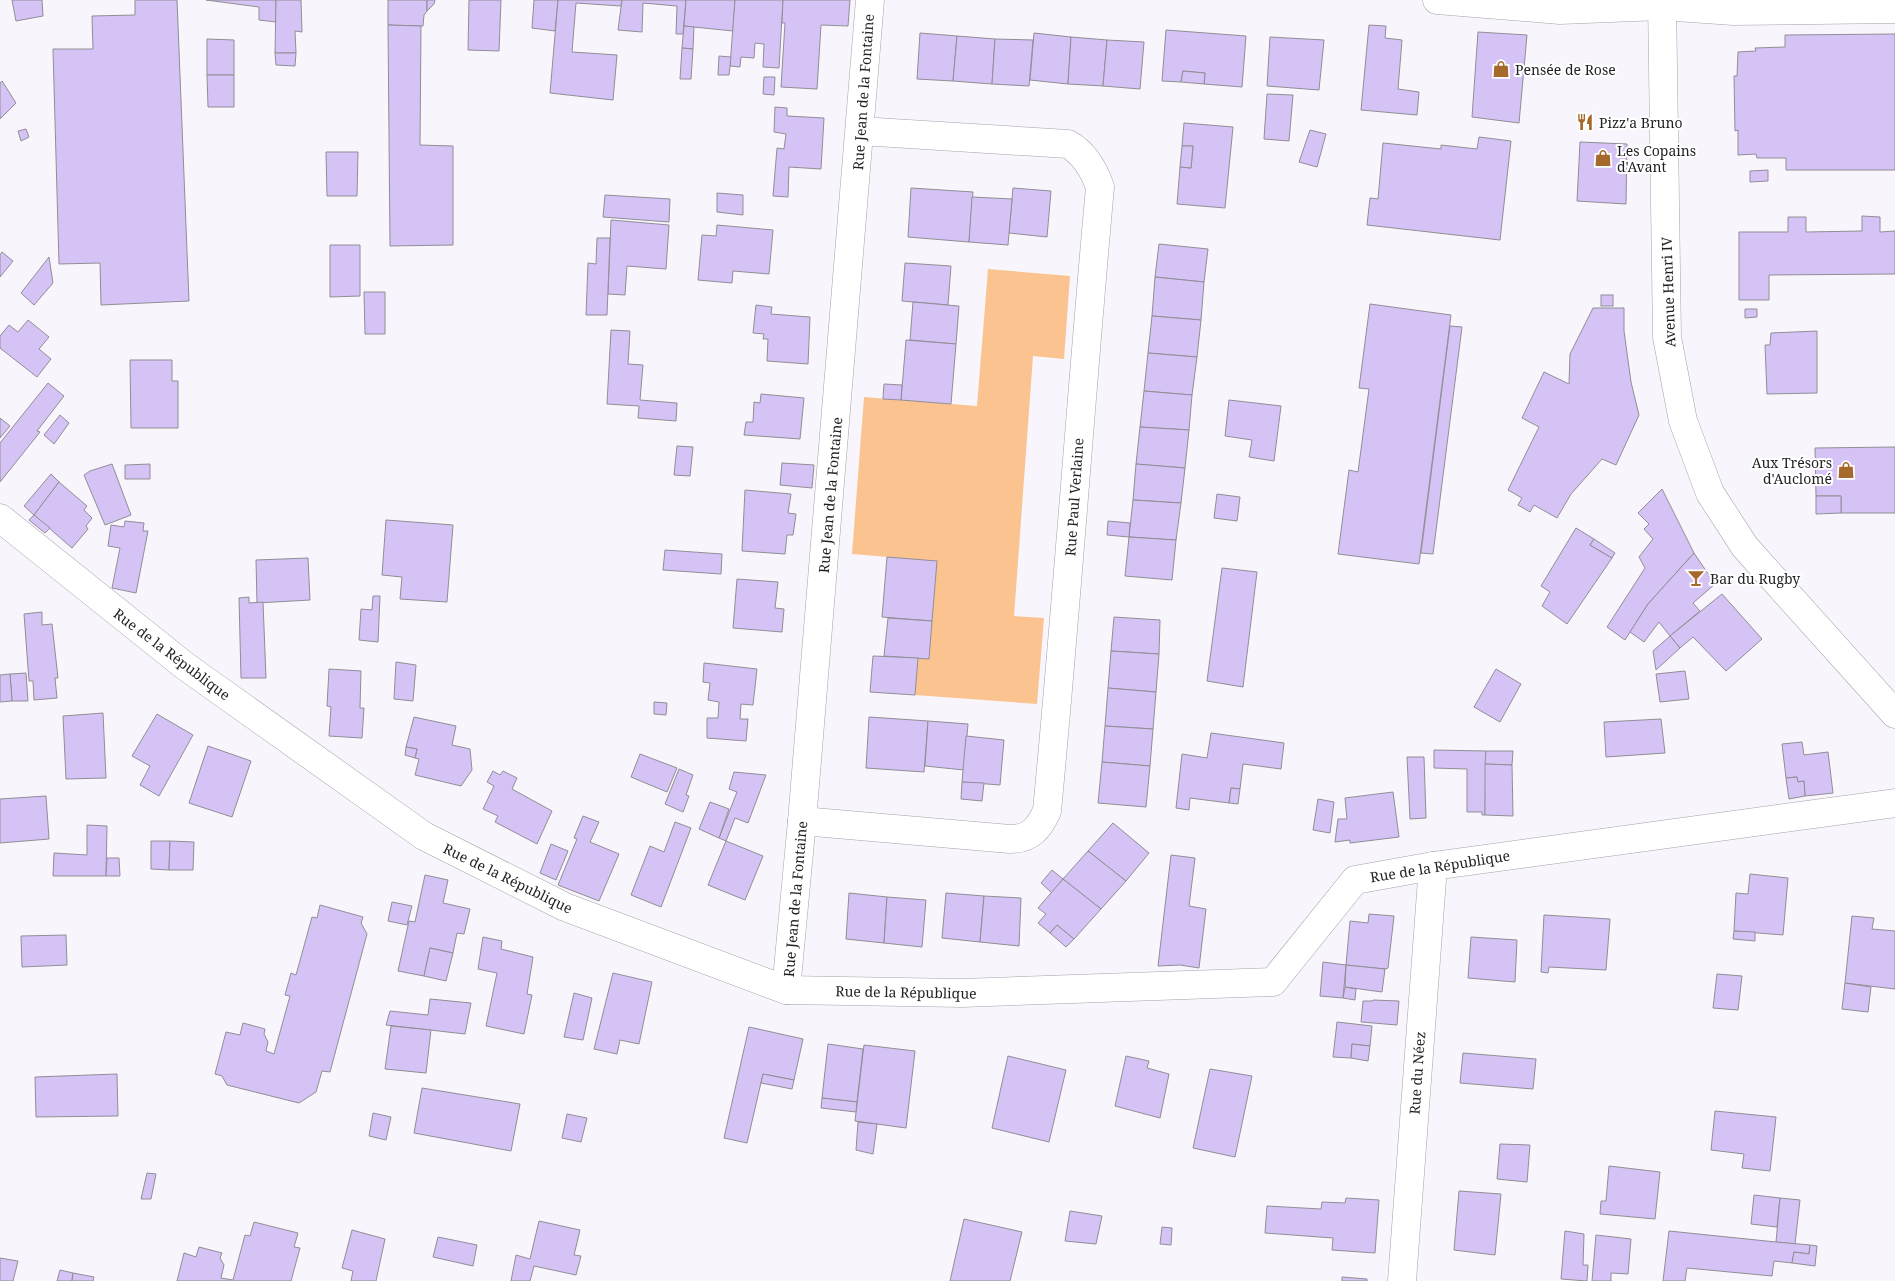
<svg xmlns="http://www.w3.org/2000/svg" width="1895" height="1281" viewBox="0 0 1895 1281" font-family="'Noto Serif',serif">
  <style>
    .green { fill: #fbc38f }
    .building { fill: #d6c3f6; stroke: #908e95 }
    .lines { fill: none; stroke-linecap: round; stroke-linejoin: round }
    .street-casing { stroke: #a5a2aa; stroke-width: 29 }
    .secondary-casing { stroke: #a5a2aa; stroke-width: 29 }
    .street { stroke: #fff; stroke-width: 28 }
    .secondary { stroke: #fff; stroke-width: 28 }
    .labels { text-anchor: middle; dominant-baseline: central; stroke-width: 4; stroke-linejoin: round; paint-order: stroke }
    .poi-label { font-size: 14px; fill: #201f22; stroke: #fff; text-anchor: start }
    .street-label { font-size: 14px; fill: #201f22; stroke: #fff }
  </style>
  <rect width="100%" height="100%" fill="#f8f5fd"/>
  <path class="green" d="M988,269l82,7 -6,83 -31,-3 -19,260 30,2 -7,86 -122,-9 3,-37 11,1 8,-98 -85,-7 12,-157 113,9z"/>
  <g class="building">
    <path d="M12,0h30l1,16 -27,5z"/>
    <path d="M135,0h42l12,301 -88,4 -1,-42 -41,1 -6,-215h40l-1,-33 43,-1z"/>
    <path d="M206,0h70v22l-17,-2v-13z"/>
    <path d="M276,0h25l1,32 -7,-1 1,22h-21z"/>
    <path d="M388,0h39v11l-3,4 -1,11 -35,-1z"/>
    <path d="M427,0h8l-1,4 -7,7z"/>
    <path d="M469,0h32l-2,51 -31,-1z"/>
    <path d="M534,0h24l-3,31 -23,-3z"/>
    <path d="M558,0h64l-1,6 -45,-3 -4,49 45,3 -4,45 -63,-7z"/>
    <path d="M622,0h64l-3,34h-7l1,-28 -34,-3 -1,29 -24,-2z"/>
    <path d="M686,0h49l-2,31 -49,-5z"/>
    <path d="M735,0h48l-4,68 -16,-1 1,-23 -9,-1 -1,15 -13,-1 -1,10 -10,-1z"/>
    <path d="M783,0h67l-2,26 -27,-1 -4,64 -36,-2 4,-64h-3z"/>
    <path d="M388,25l33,1 -1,119 33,1v99l-63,1z"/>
    <path d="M1369,25l17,1 -1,12 17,2 -4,49 21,3 -2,23 -56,-5z"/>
    <path d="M684,26l10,1 -1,22 -11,-1z"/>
    <path d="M1166,30l80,6 -4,51 -38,-3 1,-11 -22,-2 -2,11 -19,-1z"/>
    <path d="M1478,32l49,3 -8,88 -47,-6z"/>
    <path d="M920,33l37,3 -4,45 -36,-2z"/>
    <path d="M1034,33l37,4 -3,47 -38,-4z"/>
    <path d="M1895,34v136h-109v-12h-29l-1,-4 -18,1v-25l-3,1 -1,-55h3l1,-24 18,-1 -1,-3 30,-1v-12z"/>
    <path d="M957,36l38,3 -3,45 -39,-3z"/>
    <path d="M1071,37l36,3 -4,46 -35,-2z"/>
    <path d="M1270,37l54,3 -5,50 -52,-4z"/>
    <path d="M207,39l27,1v35h-27z"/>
    <path d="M995,39l38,1 -4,46 -37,-2z"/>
    <path d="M1107,40l37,2 -4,47 -37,-3z"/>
    <path d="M682,48l11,1 -2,30h-11z"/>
    <path d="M275,53h21l-1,13 -19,-1z"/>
    <path d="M719,56l12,1 -2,18h-11z"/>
    <path d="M1183,71l22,2 -1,11 -23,-2z"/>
    <path d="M207,75h27v32h-26z"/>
    <path d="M764,77h11l-1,18 -11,-1z"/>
    <path d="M2,81l14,22 -16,16v-36z"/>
    <path d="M1267,94l26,1 -4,46 -25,-2z"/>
    <path d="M775,107l12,1v8l37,2 -3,51 -32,-2 -1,30 -15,-1 4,-48 7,1 2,-15 -12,-2z"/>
    <path d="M1184,123l49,4 -8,81 -48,-4 3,-37 11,1 2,-22h-11z"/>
    <path d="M26,129l3,8 -8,4 -3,-10z"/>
    <path d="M1310,130l16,4 -9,33 -18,-5z"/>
    <path d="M1479,137l32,4 -11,99 -133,-15 3,-27 8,1 5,-56 58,6v-4l36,4z"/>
    <path d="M1580,142l47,2 -1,60 -49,-3z"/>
    <path d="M1182,146h11l-2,22 -11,-1z"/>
    <path d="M326,152h32l-1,44h-30z"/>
    <path d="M1768,170v11l-18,1v-11z"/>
    <path d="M911,188l62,4 -4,50 -61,-5z"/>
    <path d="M1013,188l38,3 -4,46 -38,-4z"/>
    <path d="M717,193l26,2v20l-26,-3z"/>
    <path d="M605,195l65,4 -1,23 -66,-5z"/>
    <path d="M972,197l40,2 -4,46 -39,-3z"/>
    <path d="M1862,216l18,1v15l15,-1v43l-126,1v25h-30v-68h49v-15h18v15l56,-1z"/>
    <path d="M611,220l58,5 -3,44 -39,-3 -2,29 -17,-1z"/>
    <path d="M717,225l56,5 -4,44 -36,-3 -1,12 -34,-3 4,-45 14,1z"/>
    <path d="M597,238h13l-3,77h-21l2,-52 8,1z"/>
    <path d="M1159,244l49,5 -4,33 -49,-5z"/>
    <path d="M330,245h30v51l-30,1z"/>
    <path d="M2,252l11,9 -13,16v-22z"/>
    <path d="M49,257l4,26 -19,22 -13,-12z"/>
    <path d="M905,263l46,3 -3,39 -46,-4z"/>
    <path d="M1155,277l49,5 -3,38 -49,-4z"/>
    <path d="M364,292h21v42h-20z"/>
    <rect x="1601" y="295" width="12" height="11"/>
    <path d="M913,302l46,4 -3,38 -46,-4z"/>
    <path d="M1370,304l81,11 -32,249 -81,-10 11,-84 9,2 11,-83 -10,-1z"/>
    <path d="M756,305l16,2 -1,7 39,3 -2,47 -41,-3 1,-22h-5l1,-5 -11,-1z"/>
    <path d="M1593,308h31v23l7,51 8,33 -23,50 -14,-6 -31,35 -14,24 -23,-13 -4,7 -12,-7 4,-7 -14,-8 31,-63 -17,-9 22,-46 25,12 1,-30z"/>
    <path d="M1745,309h12v8l-12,1z"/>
    <path d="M1152,316l49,4 -4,37 -49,-4z"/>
    <path d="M28,320l21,17 -10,12 12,10 -14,18 -37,-29v-12l9,-11 9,7z"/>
    <path d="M1450,326l12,1 -29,227 -12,-1z"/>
    <path d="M611,330l19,1 -2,33 15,1 -3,35 37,3 -1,18 -38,-3 1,-12 -32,-2z"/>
    <path d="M1817,331v62l-50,1 -2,-49h5l1,-12z"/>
    <path d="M906,340l50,4 -5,60 -50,-4z"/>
    <path d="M1148,353l49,4 -5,38 -48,-4z"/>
    <path d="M130,360h42v21h6v47h-47z"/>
    <path d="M48,383l16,13 -27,35 3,1 -40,50v-39z"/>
    <path d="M884,384l18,1 -1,15 -18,-1z"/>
    <path d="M1144,391l48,4 -3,35 -49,-3z"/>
    <path d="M761,394l43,4 -4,41 -56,-4 2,-13h7l1,-20 6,1z"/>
    <path d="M1229,400l52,6 -7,55 -25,-4 3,-17 -27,-4z"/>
    <path d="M60,415l9,8 -15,21 -10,-9z"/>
    <path d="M0,418l10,8 -10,12z"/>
    <path d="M1140,427l49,3 -4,38 -49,-4z"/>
    <path d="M677,446l16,1 -3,29 -16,-1z"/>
    <path d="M1895,447v66h-54v-17h-25l-1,-48z"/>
    <path d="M782,463l32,2 -2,23 -32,-3z"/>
    <path d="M112,464l19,51 -26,10 -21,-50 6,-4z"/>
    <path d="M150,464v15h-25v-14z"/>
    <path d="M1136,464l49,4 -4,35 -48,-3z"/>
    <path d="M51,474l8,8 -25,33 -10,-9z"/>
    <path d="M59,482l28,24 -3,4 8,8 -6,8 2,3 -16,19 -38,-33z"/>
    <path d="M1662,489l32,64 -46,51 -23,36 -18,-13 38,-59 -6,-11 14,-18 -9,-10 5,-5 -11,-11z"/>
    <path d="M745,490l46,4 -3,19 8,1 -3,21h-6l-2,19 -43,-3z"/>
    <path d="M1217,494l23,3 -3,24 -23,-3z"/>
    <path d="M1816,496h25v17l-25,1z"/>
    <path d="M1133,500l48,3 -5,37 -47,-3z"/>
    <path d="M34,515l16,13 -5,5 -16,-13z"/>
    <path d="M386,520l67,5 -6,77 -47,-3 2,-22 -20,-2z"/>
    <path d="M125,521l19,2 -1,8h5l-12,62 -24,-5 8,-40 -12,-2 3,-21 13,2z"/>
    <path d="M1108,521l22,2 -1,14 -22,-2z"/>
    <path d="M1576,528l18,11 -4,6 22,13 -45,66 -25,-18 8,-14 -9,-6z"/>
    <path d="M1129,537l47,3 -4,40 -47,-4z"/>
    <path d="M1594,539l21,14 -3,5 -22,-13z"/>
    <path d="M665,550l57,4 -1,20 -58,-4z"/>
    <path d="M1694,553l21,31 -22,19 7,8 -30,25 -11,-14 -15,20 -14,-10 18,-28z"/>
    <path d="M887,557l50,4 -5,60 -50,-4z"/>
    <path d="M308,558l2,42 -53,3 -1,-43z"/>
    <path d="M1222,568l35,4 -14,115 -36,-6z"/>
    <path d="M737,579l41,3 -3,26 9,1 -2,23 -49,-4z"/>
    <path d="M1722,594l40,45 -36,32 -33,-34 -13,11 -10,-12z"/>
    <path d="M373,596h7l-2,46 -19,-2 2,-31 11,1z"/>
    <path d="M249,597v6l14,-1 3,76h-25l-2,-80z"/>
    <path d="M42,612v13l10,-1 6,54h-3l2,20 -23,2 -1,-19h-4l-5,-67z"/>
    <path d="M1114,617l46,3 -1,34 -48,-3z"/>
    <path d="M888,618l44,3 -3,38 -45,-3z"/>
    <path d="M1670,636l10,12 -24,22 -3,-19z"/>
    <path d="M1111,651l48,3 -3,38 -48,-4z"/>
    <path d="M873,656l45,2 -3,37 -45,-3z"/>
    <path d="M396,662l20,3 -3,36 -19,-2z"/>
    <path d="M704,663l53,6 -4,36 -12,-1 -1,15h8l-2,22 -39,-3v-20h11l1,-16 -11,-2 2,-17 -7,-1z"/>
    <path d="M329,669l32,2 -1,37h4l-2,30 -33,-2 2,-29 -4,-1z"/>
    <path d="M1496,669l25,15 -21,38 -26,-15z"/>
    <path d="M1685,671l4,28 -29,3 -4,-28z"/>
    <path d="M26,673l2,28h-16l-2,-27z"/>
    <path d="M10,674l2,27 -12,1v-27z"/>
    <path d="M1108,688l48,4 -3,37 -48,-3z"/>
    <path d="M654,702l13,1 -1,12 -12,-1z"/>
    <path d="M103,713l3,65 -40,1 -3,-63z"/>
    <path d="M157,714l36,21 -34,61 -19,-11 10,-19 -18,-10z"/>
    <path d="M414,717l42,9 -4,19 18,4 2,21 -11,16 -46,-11 4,-16 -4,-1 2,-9 -11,-2z"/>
    <path d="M869,717l59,4 -4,51 -58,-4z"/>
    <path d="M1661,719l4,34 -59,4 -2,-35z"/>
    <path d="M928,721l40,3 -4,46 -39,-4z"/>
    <path d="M1105,726l48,3 -3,37 -48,-4z"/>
    <path d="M1211,733l73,10 -3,26 -38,-5 -3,25 -9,-1 -2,15 -39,-5 -1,12 -13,-2 6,-54 25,4z"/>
    <path d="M966,736l38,4 -4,45 -38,-3z"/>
    <path d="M1802,742l2,13 24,-3 5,41 -28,3 -1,-15 -6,1 -1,-5 -11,1 -4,-34z"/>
    <path d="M208,746l43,15 -19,56 -43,-14z"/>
    <path d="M406,747l11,2 -2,9 -10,-3z"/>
    <path d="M1434,750l52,1 -1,64h-3v-3h-15v-43l-33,-1z"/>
    <path d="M1486,751h27l-1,14 -27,-1z"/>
    <path d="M640,754l37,14 -10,24 -36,-15z"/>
    <path d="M1407,757h17l2,61 -16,1z"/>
    <path d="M1102,762l48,4 -4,41 -48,-4z"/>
    <path d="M1485,764l27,1 1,51 -28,-1z"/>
    <path d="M679,769l14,6 -7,20 3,1 -6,16 -18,-8z"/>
    <path d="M493,771l7,4 3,-4 14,7 -5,11 40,22 -15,33 -42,-22 3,-6 -15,-7 11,-23 -7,-4z"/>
    <path d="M734,772l32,3 -18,48 -13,-5 -9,23 -7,-3 18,-46 -8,-3z"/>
    <path d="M1797,777l1,5 6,-1 1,15 -16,3 -3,-21z"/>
    <path d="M962,782l22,1 -2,18 -21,-2z"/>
    <path d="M1231,788l9,1 -2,15 -9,-1z"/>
    <path d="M1393,792l6,45 -49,6v-3l-15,2 3,-23h9l-2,-21z"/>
    <path d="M46,796l3,43 -49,4v-44z"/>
    <path d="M1318,799l16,3 -4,31 -17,-3z"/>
    <path d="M710,802l19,7 -10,29 -20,-9z"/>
    <path d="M583,816l16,6 -9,20 29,12 -20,47 -41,-16 19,-46 -3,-1z"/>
    <path d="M675,822l16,6 -30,79 -30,-12 19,-49 14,6z"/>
    <path d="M1113,823l36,30 -23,28 -38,-30z"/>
    <path d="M87,825l20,1 -1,50h-53l1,-23 33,2z"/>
    <path d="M151,841h19l-1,29 -18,-1z"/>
    <path d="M170,841l24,1 -1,28h-24z"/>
    <path d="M726,841l37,15 -18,44 -37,-15z"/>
    <path d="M551,844l17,7 -12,29 -16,-7z"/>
    <path d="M1088,851l38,30 -25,28 -38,-30z"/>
    <path d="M1171,855l24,3 -6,48 17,3 -7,59 -19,-3 -22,1z"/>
    <path d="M107,858h12l1,18h-14z"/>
    <path d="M1052,870l11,9 -11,14 -11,-10z"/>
    <path d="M1750,874l38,4 -5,57 -49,-4 2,-38 12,1z"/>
    <path d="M425,875l23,5 -5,23 27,6 -6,25 -7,-1 -4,20 -23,-5 -6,28 -26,-5 11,-50 6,1z"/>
    <path d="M1063,879l38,30 -27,30 -17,-14 -7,8 -12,-10 8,-9 -8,-6z"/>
    <path d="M849,893l38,4 -3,46 -38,-4z"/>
    <path d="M946,893l38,3 -4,46 -38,-4z"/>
    <path d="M984,896l37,2 -2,48 -39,-4z"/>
    <path d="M887,897l39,3 -4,47 -38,-4z"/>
    <path d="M392,902l20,4 -5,19 -19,-4z"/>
    <path d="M320,905l43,12 -2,6 6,11 -37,138 -8,-1 -6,21 -17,11 -72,-18 -5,-9 -7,-2 11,-42 14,3 3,-12 22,6 -1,5 4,8 -2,9 8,3 16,-58 -5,-1 6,-22 5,2 16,-58 5,1z"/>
    <path d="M1369,914l25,2 -6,52 -3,1 -39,-4 4,-44 18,2z"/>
    <path d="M1544,915l66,4 -4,51 -57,-3 -1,6 -7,-1z"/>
    <path d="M1852,916l22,2 -2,11 23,2v58l-50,-6z"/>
    <path d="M1057,925l17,14 -8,8 -16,-14z"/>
    <path d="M1734,931l21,1v9l-22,-2z"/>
    <path d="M66,935l1,30 -45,2 -1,-31z"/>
    <path d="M483,937l19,4 -1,8 32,8 -6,37 5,1 -8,39 -38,-8 11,-53 -19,-4z"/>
    <path d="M1471,937l46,3 -2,42 -47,-4z"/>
    <path d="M430,948l23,5 -7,28 -22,-5z"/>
    <path d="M1323,962l23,3 -3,33 -23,-2z"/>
    <path d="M1346,965l39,4 -3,23 -37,-5z"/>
    <path d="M613,973l39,9 -13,62 -19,-4 -3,14 -23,-5z"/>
    <path d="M1717,974l25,2 -4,34 -25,-2z"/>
    <path d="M1845,983l26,4 -3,25 -26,-3z"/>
    <path d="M1345,987l11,2 -1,11 -12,-2z"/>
    <path d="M574,993l18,5 -9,42 -19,-3z"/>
    <path d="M430,999l41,4 -6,31 -79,-9 4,-14 38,4z"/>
    <path d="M1373,1000l26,1 -2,24 -36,-3 2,-21h9z"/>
    <path d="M1337,1022l35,4 -2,20 -18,-2 -1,14 -18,-1z"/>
    <path d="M391,1026l40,4 -5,43 -41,-4z"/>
    <path d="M749,1027l54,12 -9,41 -31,-6 -16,69 -23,-5z"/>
    <path d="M828,1044l35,5 -6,53 -35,-4z"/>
    <path d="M1352,1044l18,2 -2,15 -17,-3z"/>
    <path d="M864,1045l51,6 -9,77 -51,-7z"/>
    <path d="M1463,1053l73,6 -3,30 -73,-6z"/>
    <path d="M1008,1056l58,14 -17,72 -57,-14z"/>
    <path d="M1126,1056l23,5 -2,7 22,6 -9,44 -45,-12z"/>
    <path d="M1210,1069l42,7 -17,81 -42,-9z"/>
    <path d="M117,1074l1,42 -82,1 -1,-40z"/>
    <path d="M763,1074l31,6 -2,9 -31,-6z"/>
    <path d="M422,1088l98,16 -9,47 -97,-18z"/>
    <path d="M822,1098l35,4 -1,10 -35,-4z"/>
    <path d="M1715,1111l61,6 -6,54 -28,-3 2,-14 -33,-4z"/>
    <path d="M373,1113l18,4 -5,23 -17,-4z"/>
    <path d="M567,1114l20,4 -6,24 -19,-4z"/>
    <path d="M858,1122l19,2 -4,30 -17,-4z"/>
    <path d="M1500,1144l30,1 -3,37 -30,-3z"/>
    <path d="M1609,1166l51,6 -5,47 -55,-5 1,-13h5z"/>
    <path d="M147,1173l9,1 -5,25h-10z"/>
    <path d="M1459,1191l42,3 -6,61 -41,-5z"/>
    <path d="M1754,1195l26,3 -3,29 -26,-3z"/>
    <path d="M1346,1198l33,2 -4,53 -43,-3 1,-12 -68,-5 2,-27 54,3 1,-7 23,1z"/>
    <path d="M1780,1198l20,2 -5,44 -19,-2z"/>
    <path d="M1070,1211l32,5 -6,28 -31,-3z"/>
    <path d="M964,1219l58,13 -12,49h-60z"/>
    <path d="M539,1221l41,9 -6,25 7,1 -5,19 -42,-9 -4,15h-19l5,-26 14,4z"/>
    <path d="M254,1222l44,11 -4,14 6,1 -9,33h-114l7,-28 12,4 3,-10 23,6 -2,5 4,7 -3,13 12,2 12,-45 5,1z"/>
    <path d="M1162,1227l10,1 -1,17 -11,-1z"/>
    <path d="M352,1230l33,9 -9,42h-25l2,-10 -11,-3z"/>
    <path d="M1565,1231l19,3 -1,31h5l-1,16 -26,-2z"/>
    <path d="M1669,1231l107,11 34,3 -1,9 -15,-2 -2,11 -18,-2 -2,15 -85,-8 -2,13h-22z"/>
    <path d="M1596,1235l35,4 -3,35 -17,-1v8h-19z"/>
    <path d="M438,1237l39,8 -4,21 -40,-9z"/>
    <path d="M1810,1245l7,1 -2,20 -23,-3 2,-11 15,2z"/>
    <path d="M0,1258l18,3 -5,20h-13z"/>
    <path d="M60,1270l13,3 -1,8h-15z"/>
    <path d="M73,1273l21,4 -1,4h-21z"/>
    <path d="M1342,1277l25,2v2h-25z"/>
  </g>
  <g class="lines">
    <g class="street-casing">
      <g id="street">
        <path d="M1661,6l73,5 161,-2"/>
        <path d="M0,518l185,148 239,170 141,71 221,83 176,3 311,-11 82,-102 78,-14 462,-63"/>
        <path d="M802,821l208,18c21,0 29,-11 37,-28 20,-208 34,-416 53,-624 -6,-17 -16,-34 -32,-43l-208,-13"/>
        <path d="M786,990l16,-169 68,-821"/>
        <path d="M1402,1281l31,-415"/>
      </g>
    </g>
    <g class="secondary-casing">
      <g id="secondary">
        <path d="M1437,0l123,10 101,-4"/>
        <path d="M1662,0l5,337 16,84 27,72 35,54 150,167"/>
      </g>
    </g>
    <use href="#street" class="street"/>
    <use href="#secondary" class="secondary"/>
  </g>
  <defs>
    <g id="shop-bare" transform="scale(1.35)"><path d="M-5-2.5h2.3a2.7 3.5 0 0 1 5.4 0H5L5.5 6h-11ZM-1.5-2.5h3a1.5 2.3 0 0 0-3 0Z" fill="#a4692b" stroke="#fff" stroke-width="2.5" paint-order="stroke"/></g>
    <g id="restaurant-bare" transform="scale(1.35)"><path d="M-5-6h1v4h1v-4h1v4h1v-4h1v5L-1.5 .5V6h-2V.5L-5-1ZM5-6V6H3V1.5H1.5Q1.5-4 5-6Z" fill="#a4692b" stroke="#fff" stroke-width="2.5" paint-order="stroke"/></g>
    <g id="bar-bare" transform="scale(1.35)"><path d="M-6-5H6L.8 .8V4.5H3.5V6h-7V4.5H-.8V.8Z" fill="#a4692b" stroke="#fff" stroke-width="2.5" paint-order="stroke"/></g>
  </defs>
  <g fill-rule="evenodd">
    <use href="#shop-bare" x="1501" y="69"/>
    <use href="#restaurant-bare" x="1585" y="122"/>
    <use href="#shop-bare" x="1603" y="158"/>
    <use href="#shop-bare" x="1846" y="470"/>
    <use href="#bar-bare" x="1696" y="578"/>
  </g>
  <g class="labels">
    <g class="poi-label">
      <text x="1515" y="69">Pensée de Rose</text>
      <text x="1599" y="122">Pizz'a Bruno</text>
      <text x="1617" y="150">Les Copains<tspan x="1617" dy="16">d'Avant</tspan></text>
      <text x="1832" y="462" text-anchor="end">Aux Trésors<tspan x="1832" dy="16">d'Auclomé</tspan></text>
      <text x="1710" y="578">Bar du Rugby</text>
    </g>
    <g class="street-label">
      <text transform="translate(863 92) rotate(-86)">Rue Jean de la Fontaine</text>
      <text transform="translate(1668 292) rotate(-92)">Avenue Henri IV</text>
      <text transform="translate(830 495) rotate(-85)">Rue Jean de la Fontaine</text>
      <text transform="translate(1074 497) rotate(-86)">Rue Paul Verlaine</text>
      <text transform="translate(172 654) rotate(37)">Rue de la République</text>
      <text transform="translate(1440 866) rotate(-9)">Rue de la République</text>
      <text transform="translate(508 878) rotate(26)">Rue de la République</text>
      <text transform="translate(795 899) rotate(-85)">Rue Jean de la Fontaine</text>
      <text transform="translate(906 992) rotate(1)">Rue de la République</text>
      <text transform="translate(1417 1073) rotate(-86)">Rue du Néez</text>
    </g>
  </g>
</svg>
